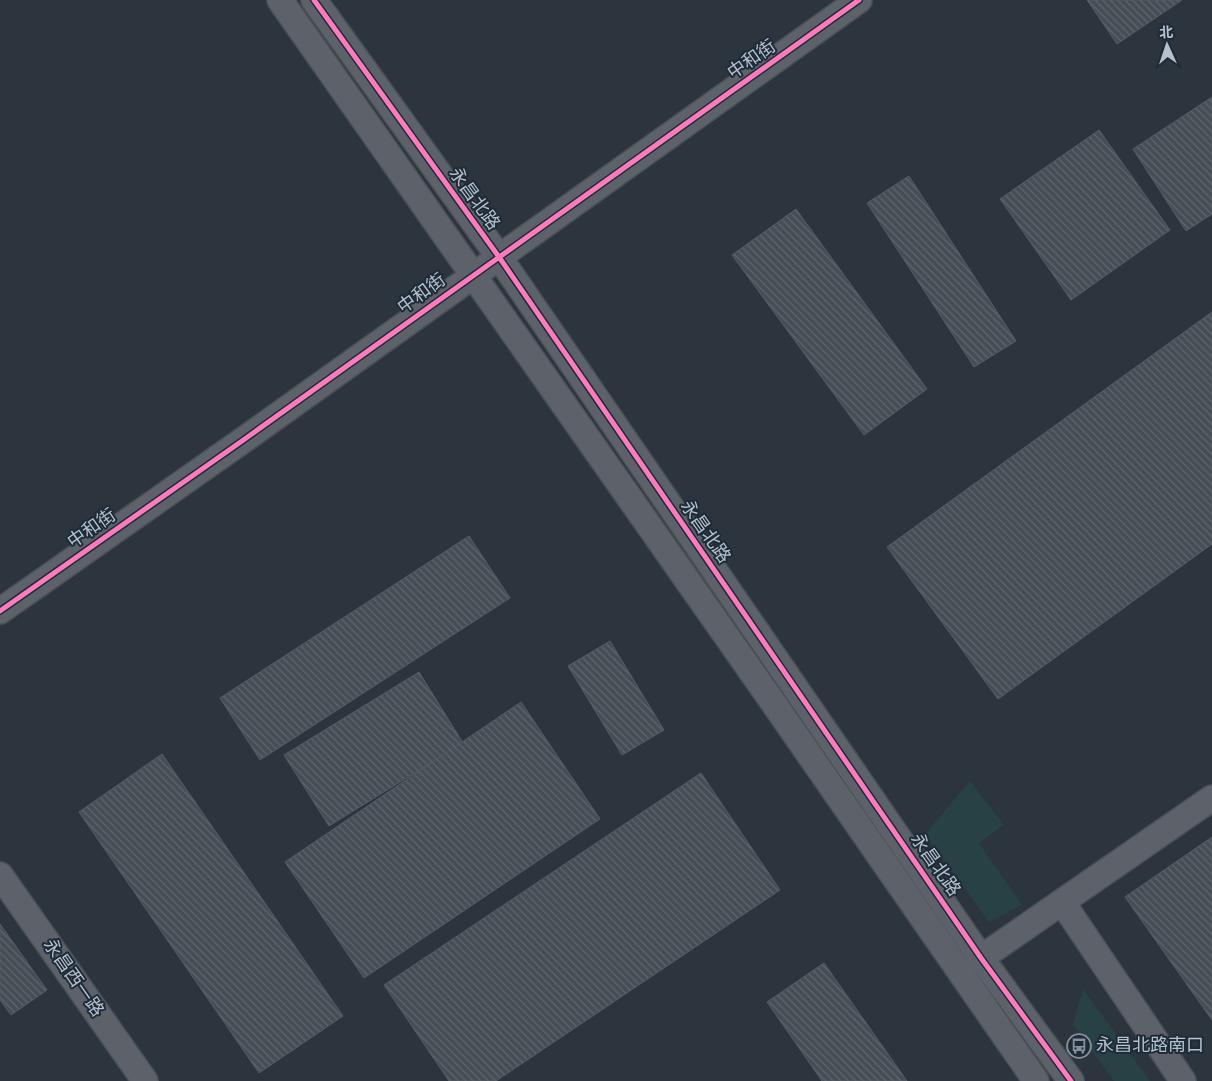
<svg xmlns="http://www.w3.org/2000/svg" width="1212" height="1081" viewBox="0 0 1212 1081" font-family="'Alegreya Sans','Noto Sans SC',sans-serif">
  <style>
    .garden { fill: #284144 }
    .building { fill: url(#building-back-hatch); stroke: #545c64 }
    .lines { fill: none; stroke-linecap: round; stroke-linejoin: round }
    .minor-casing { stroke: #4b5057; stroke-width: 28 }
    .minor { stroke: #5d626a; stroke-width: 25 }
    .cycleway-casing { stroke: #1e2b39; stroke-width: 8 }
    .cycleway { stroke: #fd7abc; stroke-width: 5 }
    .labels { text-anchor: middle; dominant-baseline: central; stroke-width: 4; stroke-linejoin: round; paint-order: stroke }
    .street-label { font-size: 18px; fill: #b7c1cd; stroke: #1e2b39 }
    .poi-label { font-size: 18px; fill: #b7c1cd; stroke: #1e2b39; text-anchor: start }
  </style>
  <defs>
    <pattern id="building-back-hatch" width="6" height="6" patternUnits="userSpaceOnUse" patternTransform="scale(1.25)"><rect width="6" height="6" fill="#464d55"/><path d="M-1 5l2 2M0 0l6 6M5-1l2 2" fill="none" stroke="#5e656c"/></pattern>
  </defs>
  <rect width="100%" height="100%" fill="#2c343d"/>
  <g class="garden">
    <path d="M970,781l34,44 -25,18 43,62 -33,17 -64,-88z"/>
    <path d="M1083,989l67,92h-36l-41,-56z"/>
  </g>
  <g class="building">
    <path d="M1087,0h95l-65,44z"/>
    <path d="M1212,97v117l-26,17 -53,-82z"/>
    <path d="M1099,130l71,100 -99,70 -71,-101z"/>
    <path d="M909,176l107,165 -42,26 -107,-164z"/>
    <path d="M796,209l131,180 -63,46 -132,-180z"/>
    <path d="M1212,312v232l-214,155 -111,-152z"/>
    <path d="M469,536l41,62 -250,162 -40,-62z"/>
    <path d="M610,641l54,89 -42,25 -54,-89z"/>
    <path d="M419,672l44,71 -134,83 -45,-71z"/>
    <path d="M521,702l79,117 -236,159 -79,-116z"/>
    <path d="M162,754l181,262 -84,57 -180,-261z"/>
    <path d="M701,773l79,117 -284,191h-47l-65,-96z"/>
    <path d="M1212,837v183l-87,-123z"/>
    <path d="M0,924l47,66 -36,25 -11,-15z"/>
    <path d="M824,963l83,118h-85l-55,-79z"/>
  </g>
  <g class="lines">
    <g class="minor-casing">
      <g id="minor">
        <path d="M280,0l497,708 259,373"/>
        <path d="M314,0l185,257 482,701 90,123"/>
        <path d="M0,611l242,-170 617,-441"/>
        <path d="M0,875l145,206"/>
        <path d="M1062,902l121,179"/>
        <path d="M981,958l231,-160"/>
      </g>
    </g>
    <use href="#minor" class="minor"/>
    <g class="cycleway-casing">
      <g id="cycleway">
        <path d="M314,0l185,257 482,701 90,123"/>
        <path d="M0,611l242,-170 617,-441"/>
      </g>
    </g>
    <use href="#cycleway" class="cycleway"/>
  </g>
  <defs>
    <g id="bus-ring" transform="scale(1.25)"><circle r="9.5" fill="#1e2b39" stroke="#86909b" stroke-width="1.5"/><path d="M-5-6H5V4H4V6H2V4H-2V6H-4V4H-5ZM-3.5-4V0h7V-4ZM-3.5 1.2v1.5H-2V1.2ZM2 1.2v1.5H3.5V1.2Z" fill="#86909b"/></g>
  </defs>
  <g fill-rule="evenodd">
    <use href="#bus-ring" x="1079" y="1046"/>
  </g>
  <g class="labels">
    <g class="street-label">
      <text transform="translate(752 60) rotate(-35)">中和街</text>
      <text transform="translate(474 199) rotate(54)">永昌北路</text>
      <text transform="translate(422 294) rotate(-36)">中和街</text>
      <text transform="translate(92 529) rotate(-35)">中和街</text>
      <text transform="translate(705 532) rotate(55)">永昌北路</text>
      <text transform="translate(935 865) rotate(55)">永昌北路</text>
      <text transform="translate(73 978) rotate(55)">永昌西一路</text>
    </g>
    <g class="poi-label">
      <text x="1096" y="1046">永昌北路南口</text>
    </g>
  </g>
  <g transform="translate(1167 45) rotate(357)" stroke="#1e2b39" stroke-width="4" paint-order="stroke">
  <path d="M0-4L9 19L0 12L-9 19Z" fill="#b7c1cd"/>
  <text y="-8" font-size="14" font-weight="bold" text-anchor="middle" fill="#b7c1cd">北</text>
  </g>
</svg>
